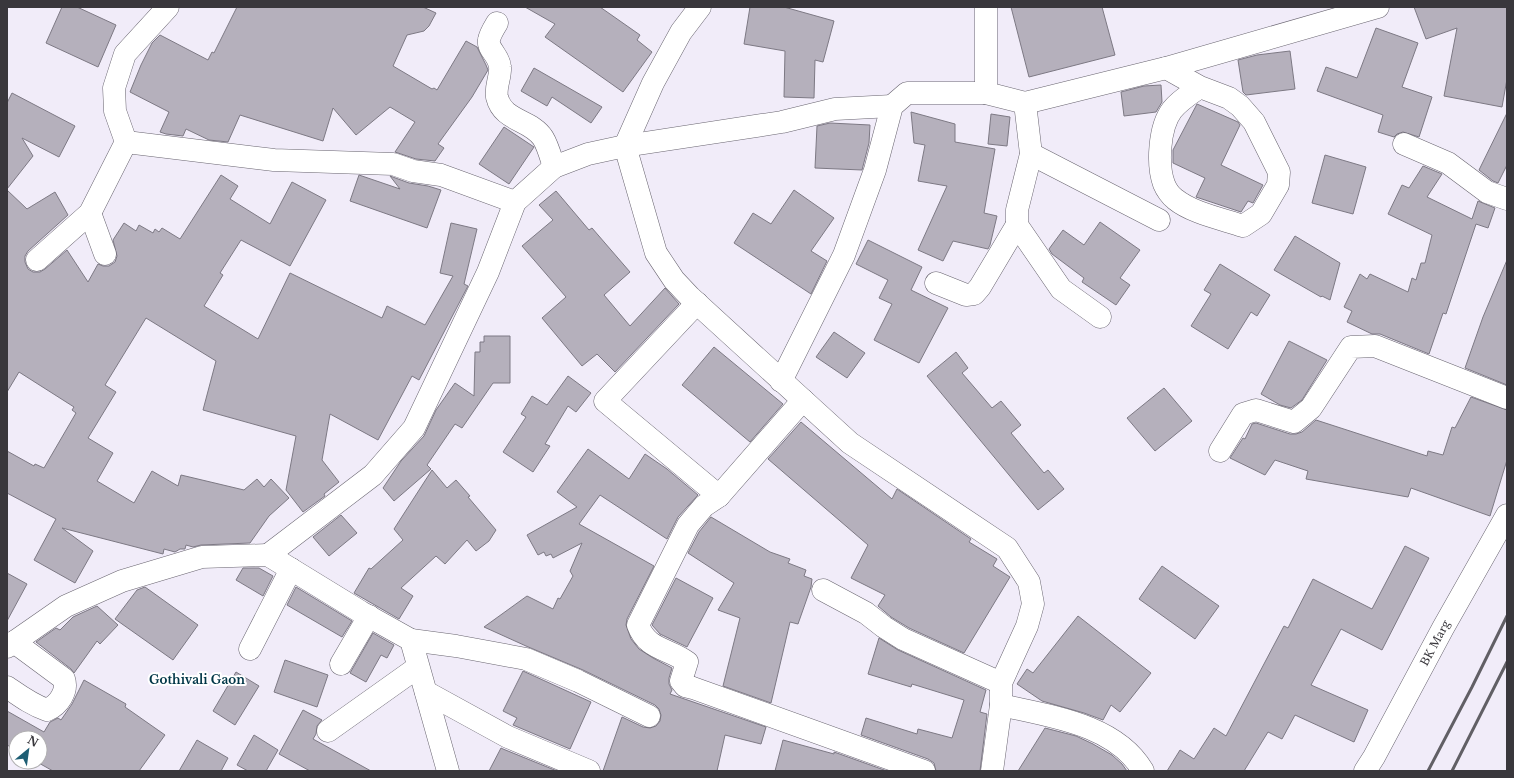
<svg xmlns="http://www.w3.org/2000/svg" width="1514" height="778" viewBox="0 0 1514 778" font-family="'Libre Baskerville',serif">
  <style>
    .building { fill: #b5b0bc; stroke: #7d7984 }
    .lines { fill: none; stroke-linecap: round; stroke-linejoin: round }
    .minor-casing { stroke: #696570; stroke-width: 23 }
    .tertiary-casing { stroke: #696570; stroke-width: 23 }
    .minor { stroke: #fff; stroke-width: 22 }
    .tertiary { stroke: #fff; stroke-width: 22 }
    .rail { stroke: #615f65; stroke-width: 3 }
    .labels { text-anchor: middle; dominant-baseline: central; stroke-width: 4; stroke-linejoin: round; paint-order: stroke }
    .street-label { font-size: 11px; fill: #39373c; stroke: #fff }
    .neighbourhood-label { font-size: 12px; font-weight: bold; fill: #003647; stroke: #fff }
  </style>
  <rect width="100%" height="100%" fill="#f1ecf9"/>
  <g class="building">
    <path d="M62,7h15l39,18 -18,42 -52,-24z"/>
    <path d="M237,7h186l13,6 -7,13 -5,5 -17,4 -14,31 39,23 2,-1 3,2 29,-49 11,6 9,18 2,5 -16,27 -34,47 6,4 -9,13 -19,-2 -21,-7 20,-30 -25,-15 -34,28 -23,-27 -10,33 -83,-26 -12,27 -19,-2 -23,-11 -3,7 -17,-2 -6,-2 9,-20 -39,-20 11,-27 11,-22 8,-8 48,25 4,-8 2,1z"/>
    <path d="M525,7h75l40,28 -3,5 15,12 -29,40 -78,-55 10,-13z"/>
    <path d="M750,7h34l50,14 -11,41 -8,-2 -1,38 -30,-1 1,-46 -41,-7z"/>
    <path d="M1011,7h91l13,48 -86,22z"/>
    <path d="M1414,7h93v72l-5,28 -58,-11 13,-68 -31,11z"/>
    <path d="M1376,28l42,15 -16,44 30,10 -13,40 -16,-5 -6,2 -3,3 -16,-5 5,-17 -66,-24 9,-24 31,11z"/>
    <path d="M1290,51l5,38 -49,6 -3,-3 -5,-32 19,-5z"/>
    <path d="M534,68l68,39 -11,16 -39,-26 -5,9 -26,-15z"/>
    <path d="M1161,85l1,17 -6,10 -32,4 -3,-24 23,-6z"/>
    <path d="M12,93l63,33 -16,31 -37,-19 11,18 -26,33v-86z"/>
    <path d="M1197,104l41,18 2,3 -19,40 42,20 -10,18 -5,-2 -7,11 -45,-15 9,-19 -32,-15v-13z"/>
    <path d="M911,112l44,12v18l40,7 -11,64 13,3 -7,29 -2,4 -35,-8 -10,20 -25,-11 29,-64 -29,-5 7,-36 -11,-2z"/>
    <path d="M1507,113v52l-9,18 -5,-2 -14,-11z"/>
    <path d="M991,114l19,3 -3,29 -19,-2z"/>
    <path d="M830,123l40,2 -1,18 -7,27 -47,-2 2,-42z"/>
    <path d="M504,127l30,20 -25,37 -30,-20z"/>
    <path d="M1325,155l41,12 -13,47 -41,-11z"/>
    <path d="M1423,166l19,8 -15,23 45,22 6,-18 17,7 -7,20 -12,-4 -30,90 -3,-1 -14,41 -49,-20h-8l-25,-12 5,-11 -8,-4 16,-33 7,5 3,-5 38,18 4,-14 4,2 5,-17h4l7,-28 -44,-21 14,-29 7,3z"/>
    <path d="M221,175l17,11 -8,13 40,25 22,-42 34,18 -36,66 -49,-26 -21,33 3,2 -19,31 54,33 32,-66 92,45 5,-12 38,19 28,-49 -13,-3 11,-50 26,6 -13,55 4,2 -49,94 -7,-4 -34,64 -48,-26 -8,46 17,22 -15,12 1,2 -22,16 -17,-22 10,-54 -93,-26 13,-49 -70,-43 -41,67 11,7 -28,46 25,15 -16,28 37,22 18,-32 26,15 3,-11 63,15 13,-11 7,8 7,-8 18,19 -20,18 -19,27 -49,2 -8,2 -7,-2 -1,4h-5l-5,3 -11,-3 -1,5 -101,-26 31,23 -18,32 -41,-23 22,-41 -49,-26v-42l27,15 1,-2 9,4 32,-55 -4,-3 2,-3 -55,-35 -12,20v-202l20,19 28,-17 13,23 -40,36 -3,5v6l3,7 5,3h7l5,-3 22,-19 21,32 10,-18 5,2h6l6,-4 2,-6 -4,-16 11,-17 12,8 3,-6 14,8 2,-4 4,3 3,-4 18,11z"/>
    <path d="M359,175l41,14 -10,-13 19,7 19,3 13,4 -14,38 -77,-27z"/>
    <path d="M794,190l40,28 -23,33 16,10 -16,33 -77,-51 19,-30 18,11z"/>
    <path d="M556,191l33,39 3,-2 38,44 -26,23 26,31 35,-38 14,16 -64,68 -18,-18 -15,12 -40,-48 24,-21 -44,-51 31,-26 -14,-15z"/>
    <path d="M1100,222l40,28 -20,28 10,7 -14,20 -34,-23 2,-4 -32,-24 -3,-5 14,-19 21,15z"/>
    <path d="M1295,236l45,27 -10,37 -8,-4 -1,1 -47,-27z"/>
    <path d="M868,240l54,27 -11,23 37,18 -29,55 -45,-23 18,-36 -13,-6 9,-18 -32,-16z"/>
    <path d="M1507,260v125l-42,-17 18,-51z"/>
    <path d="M1220,264l50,31 -13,21 -6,-4 -23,37 -37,-23 20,-32 -7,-4z"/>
    <path d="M834,332l31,21 -18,25 -31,-21z"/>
    <path d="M484,336h26v47h-17l-31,45 -7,-4 -28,41 4,4 -37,32 -11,-13 18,-27 23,-25 12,-26 19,-27 19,13 1,-44h5v-10h4z"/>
    <path d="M1289,341l38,19 -25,40 -11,8 -11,-3 -19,-11z"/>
    <path d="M714,347l69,57 -33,38 -68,-57z"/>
    <path d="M956,352l12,16 -6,5 30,35 9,-7 20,24 -10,8 33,40 4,-3 16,19 -26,21 -111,-134z"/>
    <path d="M568,376l23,17 -15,19 -8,-6 -23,38 5,2 -17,26 -30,-20 23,-35 -5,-3 11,-18 15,9z"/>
    <path d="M1164,388l28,33 -37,30 -28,-33z"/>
    <path d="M1471,397l36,13v50l-17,56 -79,-28 -3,9 -102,-18 2,-8 -33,-11 -10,15 -35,-17 13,-20 2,1 7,-15 4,-1 34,11h6l6,-2 14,-12 111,36 1,-5 15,4 9,-28 3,1z"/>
    <path d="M801,422l91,77 5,-10 74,50 -2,3 28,17 -4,7 17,11 -46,76 -55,-25 -18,-11 -13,-11 7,-11 -34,-17 17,-33 -100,-86z"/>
    <path d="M588,449l41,30 16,-25 22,15 31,26 -20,22 -11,22 -67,-44 -21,29 75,42 -27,53 -1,6 5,14 8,10 14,9 19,10 -3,10v6l3,6 -2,4 96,33 -5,17 -36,-9 -8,36h-114l19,-54 21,10 7,1 6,-2 4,-5 1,-6 -2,-6 -4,-4 -72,-35 -57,-24 -42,-19 43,-31 26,13 5,-11 2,1 13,-23 -3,-5 12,-28 -29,15 -2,-4 -5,2 -2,-4 -6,3 -11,-20 50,-28 -20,-15z"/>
    <path d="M432,470l15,18 9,-8 14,16 -2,1 28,33 -7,11 -13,10 -9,-11 -22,24 -9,-8 -35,32 12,8 -14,23 -45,-26 15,-25 2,1 32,-29 -9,-11z"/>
    <path d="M341,515l16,18 -28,23 -16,-19z"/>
    <path d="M711,517l59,35 20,7 -2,4 18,7 -2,6 8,3 -1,8 -13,37 -8,-2 -19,81 -48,-17 17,-68 -22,-8 16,-27 -46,-30 11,-21z"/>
    <path d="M1405,546l24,12 -47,92 -41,-21 -30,56 57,25 -14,32 -59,-27 -13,24 -14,-7 -24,39h-77l13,-21 14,9 20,-31 12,8 58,-110 4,2 25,-49 59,30z"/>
    <path d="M1162,566l57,40 -24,33 -56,-40z"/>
    <path d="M243,568h16l14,8 -10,20 -27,-16z"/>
    <path d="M7,573l20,11 -20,37z"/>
    <path d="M676,578l37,20 -26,49 -27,-13 -8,-9z"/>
    <path d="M145,587l53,38 -25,35 -58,-41 22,-29z"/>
    <path d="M296,587l56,34 -10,16 -55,-32z"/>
    <path d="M97,606l21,19 -18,19 -3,-3 -23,32 -3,-4 -35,-27 20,-14 4,2 13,-13z"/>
    <path d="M1078,616l73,57 -31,39 -9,-7 -8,15 -19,-7 -42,-12 -25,-17 10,-15 6,4z"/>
    <path d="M373,633l21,12 -7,13 -6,-3 -15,27 -16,-9z"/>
    <path d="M879,638l19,12 88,40 -6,22 7,2 -7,57h-44l-2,-8 -6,-4 -67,-24 5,-17 51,16 1,-5 34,9 12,-38 -52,-16 -1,3 -43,-13z"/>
    <path d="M285,660l43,15 -11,32 -43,-15z"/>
    <path d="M523,671l68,31 -21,47 -57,-24 4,-7 -14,-7z"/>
    <path d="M236,672l23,14 -24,39 -22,-14z"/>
    <path d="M84,680l42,24 -1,3 40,28 -26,36h-86l-16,-9h3v-24h-24v12l-9,-5v-34l37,21 6,-10 8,-4 3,2 11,-16z"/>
    <path d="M303,710l19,10 -5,6 -1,8 -3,5 58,32h-61l-31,-17z"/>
    <path d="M1045,728l31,8 17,8 19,11 10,9 5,7h-109z"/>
    <path d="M254,735l24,15 -12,21h-18l-11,-6z"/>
    <path d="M197,740l31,18 -7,13h-42z"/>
    <path d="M783,740l51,14v-2l53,19h-112z"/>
    <path d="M501,748l2,1 54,22h-68z"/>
  </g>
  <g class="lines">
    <g class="minor-casing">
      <g id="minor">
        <path d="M700,7l-19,25 -28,51 -28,63 31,107 18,27 16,17 160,146 157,105 22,34 4,22 -6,22 -26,57v22l-9,66"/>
        <path d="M986,7v86"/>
        <path d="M497,23c-3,5 -7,11 -8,17 -2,9 10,15 11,27 1,9 -5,20 -3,30 6,25 34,22 46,41 5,8 8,20 11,29"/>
        <path d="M1166,68l34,19c-10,7 -21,14 -28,23 -13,17 -15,55 -8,74 2,5 7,12 11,15 17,14 47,20 68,27l18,-12 17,-29 1,-13 -25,-50 -14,-16 -11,-8 -29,-11"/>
        <path d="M1025,103l6,51 -14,56v15l44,64 39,28"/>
        <path d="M126,142l148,18 119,4 20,7 28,4 74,27"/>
        <path d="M1404,144l44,19 39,29 20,7"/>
        <path d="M1031,154l128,66"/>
        <path d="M90,213l15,41"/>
        <path d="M37,260l53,-47 36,-71 -11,-31 -1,-23 11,-34 43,-47"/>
        <path d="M936,283l30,12 8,-1 6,-7 37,-62"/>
        <path d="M697,303l-92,98 114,95"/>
        <path d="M781,381l63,-126 31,-85 17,-64 15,-13h79l39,10 141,-35 212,-61"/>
        <path d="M803,400l-84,96 -15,10 -16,19 -50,100c9,25 30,23 49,37l-6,19 4,5 8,2 231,83"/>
        <path d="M1220,451l23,-37 13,-4 38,12 17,-14 40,-61 24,-1 132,52"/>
        <path d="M268,555l105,-80 41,-47 74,-156 27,-70 39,-35 34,-13 37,-8 157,-24 53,-13 57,-3"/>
        <path d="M823,590l43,23 18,14 19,12 98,44"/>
        <path d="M411,640l45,6 70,13 52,22 71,35"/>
        <path d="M7,647l59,-41 56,-25 80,-24 66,-2 93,57 50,28 37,131"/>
        <path d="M250,649l41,-80"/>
        <path d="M341,664l28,-48"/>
        <path d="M7,687c13,9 25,18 40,23 12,-5 21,-19 17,-31l-50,-37"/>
        <path d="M426,692l82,45 81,34"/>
        <path d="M1001,705c48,11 115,19 142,66"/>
        <path d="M328,731l90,-64"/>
      </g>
    </g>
    <g class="tertiary-casing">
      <path id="tertiary" d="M1365,771l9,-14 69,-129 64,-113"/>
    </g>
    <use href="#minor" class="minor"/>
    <use href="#tertiary" class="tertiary"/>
    <g class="rail">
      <path d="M1428,771l44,-84 35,-71"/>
      <path d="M1452,771l55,-109"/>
    </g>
  </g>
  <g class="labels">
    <g class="street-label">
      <text transform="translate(1435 643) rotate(-62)">BK Marg</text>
    </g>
    <g class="neighbourhood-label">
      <text x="197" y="679">Gothivali Gaon</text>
    </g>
  </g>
  <rect width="1514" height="778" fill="none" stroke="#39373c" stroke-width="16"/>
  <g transform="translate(28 750) rotate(29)"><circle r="19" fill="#ffffff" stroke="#b0afb1"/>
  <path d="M0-3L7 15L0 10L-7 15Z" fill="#1e5e74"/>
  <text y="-6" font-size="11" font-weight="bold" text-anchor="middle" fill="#39373c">N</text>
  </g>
</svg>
